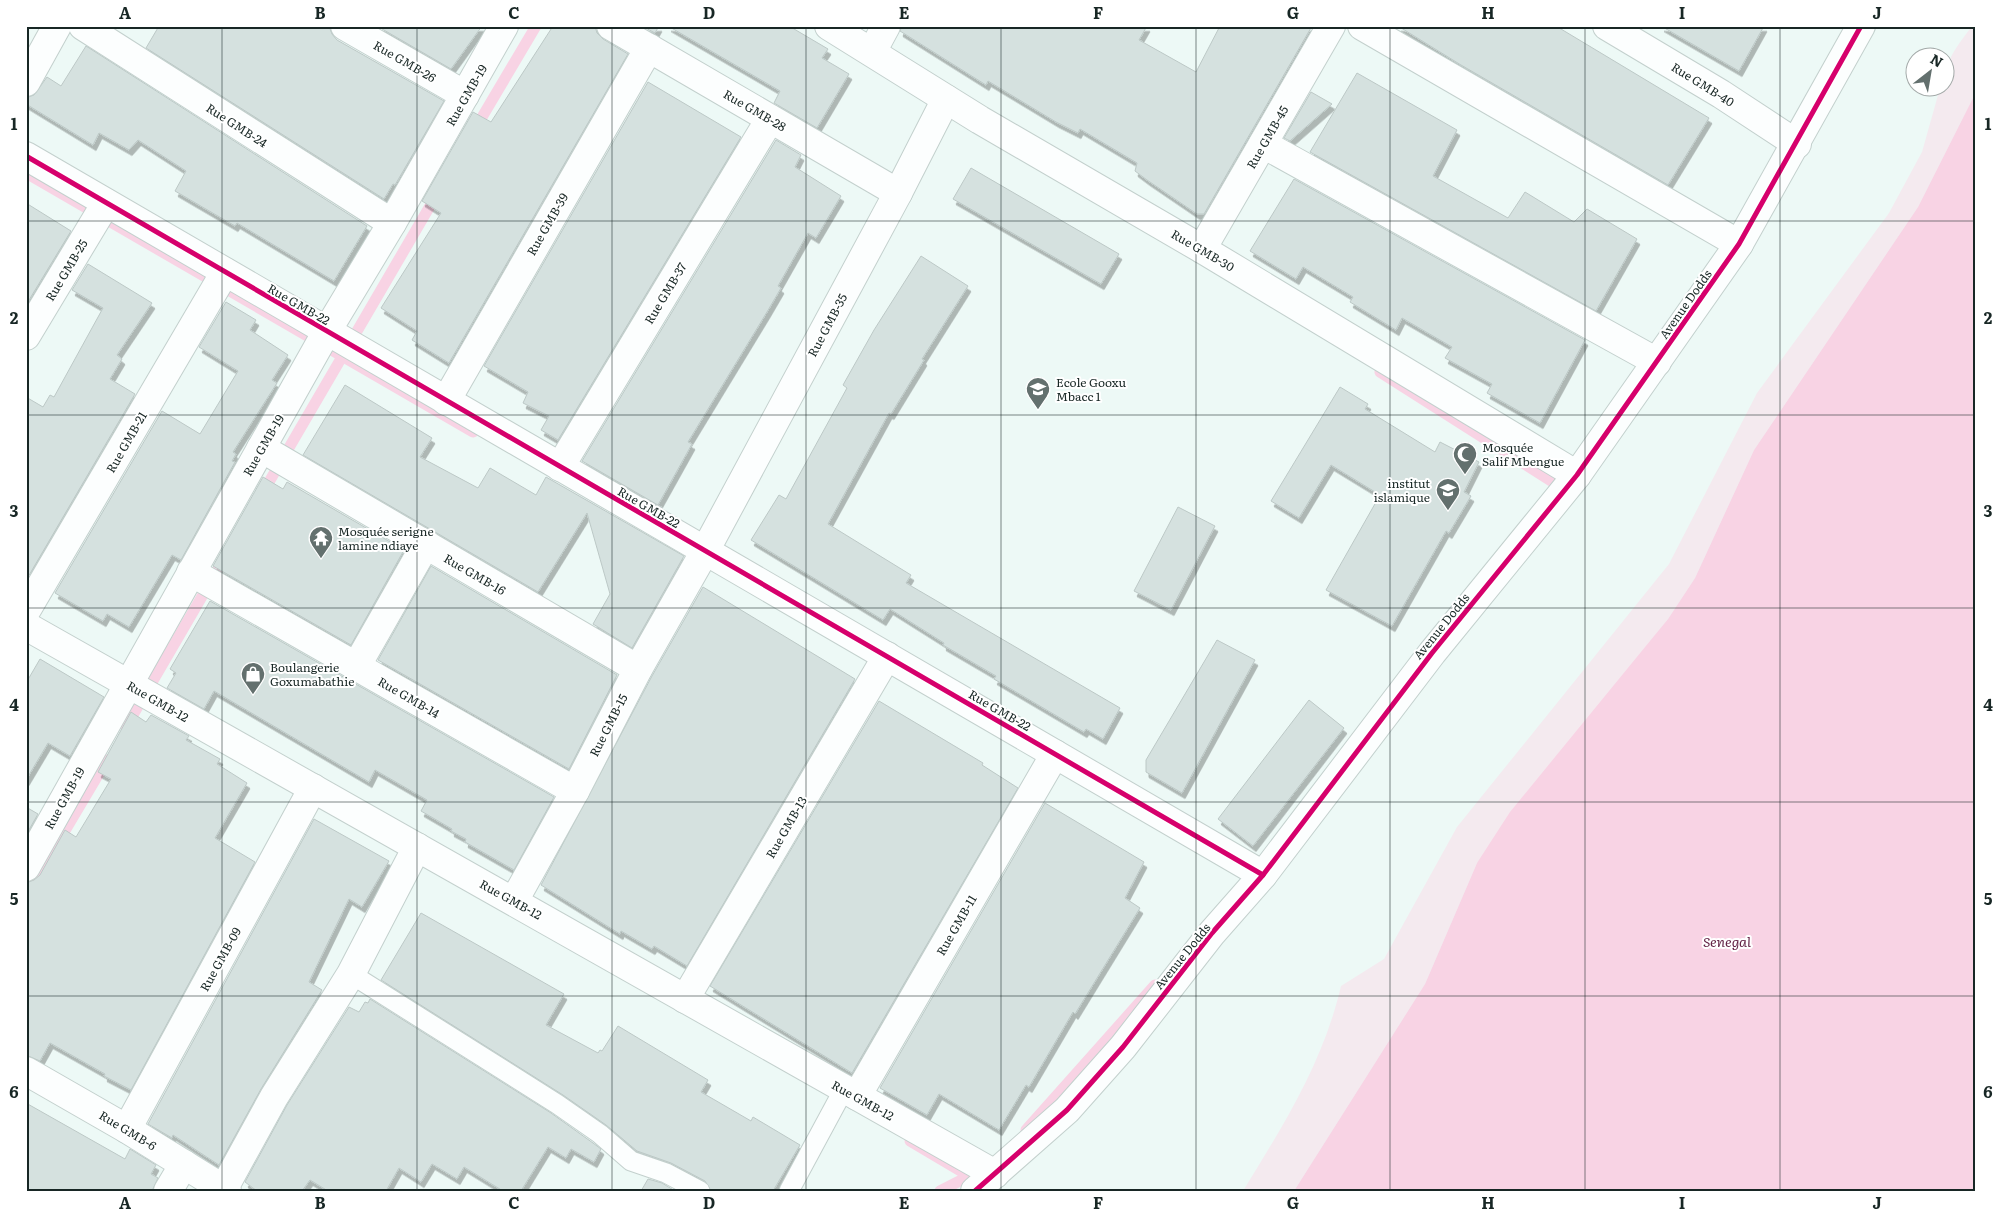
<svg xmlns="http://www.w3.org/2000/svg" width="2002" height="1217" viewBox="0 0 2002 1217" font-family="Literata,serif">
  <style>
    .green { fill: #f4eaef }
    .water { fill: #f8d3e4 }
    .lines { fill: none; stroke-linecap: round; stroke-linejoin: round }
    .stream { stroke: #f8d3e4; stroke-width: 11 }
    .building { fill: #d5e1df; stroke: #bcc8c6; filter: url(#shadow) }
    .service-casing { stroke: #c3d0cd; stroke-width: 21 }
    .minor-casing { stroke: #c3d0cd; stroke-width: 30 }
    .service { stroke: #fcfefe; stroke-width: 19 }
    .minor { stroke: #fcfefe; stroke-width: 28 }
    .cycleway-casing { stroke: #fff; stroke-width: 8 }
    .cycleway { stroke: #d6006c; stroke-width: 5 }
    .grid { fill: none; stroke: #182725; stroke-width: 1; stroke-opacity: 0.55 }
    .labels { text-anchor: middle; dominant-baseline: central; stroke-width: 4; stroke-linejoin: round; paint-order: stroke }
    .street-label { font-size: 12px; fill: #182725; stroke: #fff }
    .poi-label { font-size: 12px; fill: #182725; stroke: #fff; text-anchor: start }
    .water-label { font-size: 14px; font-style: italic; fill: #601f42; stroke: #fff }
    .neatline { fill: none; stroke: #182725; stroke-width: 2 }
    .grid-label { font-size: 16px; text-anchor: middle; font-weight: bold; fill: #182725 }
  </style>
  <defs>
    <filter id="shadow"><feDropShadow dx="3" dy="5.5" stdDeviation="0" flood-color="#0004"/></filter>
  </defs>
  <rect width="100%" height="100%" fill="#edf9f6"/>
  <path class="green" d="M1972,26h4v66l-58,115 -164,243 -59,128 -27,41 -191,244 -52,121 -131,207h-51c41,-67 80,-128 98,-205l43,-27 73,-132 212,-263 88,-171 132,-180 33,-61 18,-64h4c1,-29 12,-40 28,-62z"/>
  <path class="water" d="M1976,92v1099h-682l131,-207 52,-121 33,-51 158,-193 27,-41 59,-128 164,-243z"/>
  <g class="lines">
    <g class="stream">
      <path d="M475,129l61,-103"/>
      <path d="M26,173l447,259"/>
      <path d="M1380,372l176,112"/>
      <path d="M262,494l175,-300"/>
      <path d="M126,727l99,-170"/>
      <path d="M31,888l76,-128"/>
      <path d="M1026,1130l129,-145"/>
      <path d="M910,1141l59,35"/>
      <path d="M940,1191l43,-22"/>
    </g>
  </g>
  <g class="building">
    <path d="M159,26h170l3,8 5,6 107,61 -49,84 -2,-1 -9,15 -238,-151z"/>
    <path d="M377,26h105l-31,43z"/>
    <path d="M553,26h42l2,7 6,6 25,15 -179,309 -37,-23 5,-9 -36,-23 60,-95 -19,-12 51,-89 18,10z"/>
    <path d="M642,26h17l-4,7z"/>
    <path d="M668,26h121l39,23 -6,9 27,16 -32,54 -43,-25 6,-12z"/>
    <path d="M902,26h245l-8,14 57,32 24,-46h92l-108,188h-7l-50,-34 -12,-9 2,-8 -57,-34 -2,4 -22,-11 -68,-41 -2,4 -86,-54z"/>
    <path d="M1398,26h158l153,92 -41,67 -207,-120z"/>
    <path d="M1661,26h103l-25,45z"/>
    <path d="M86,46l281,180 -33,55 -97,-58 -2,3 -60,-35 11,-20 -48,-31 -9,10 -30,-17 -6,12 -67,-41v-6l8,-3 13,-18 14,9z"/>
    <path d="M1357,73l100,57 -24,46 75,42 17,-26 49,30 13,-13 50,30 -41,72 -286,-159z"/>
    <path d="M648,82l93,55 -183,303 -17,-10 8,-14 -26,-13 5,-11 -44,-26z"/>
    <path d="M1311,92l21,12 -42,37 -6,-3z"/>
    <path d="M776,140l25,15 -6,12 46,29 -25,42 -8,-5 -30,53 3,2 -14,24 -79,130 4,2 -34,61 5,3 -81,-47z"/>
    <path d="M971,168l148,86 -18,30 -148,-85z"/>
    <path d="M1294,179l291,161 -45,83 -53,-30 5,-9 -47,-26 7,-11 -50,-29 -6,12 -46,-28 3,-5 -50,-30 -7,12 -46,-28z"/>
    <path d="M26,203l45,28 -45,74z"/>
    <path d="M921,256l47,30 -46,73 2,1 -33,54 -2,-1 -61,111 83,51 -5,8 214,125 -17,31 -17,-10 -2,3 -90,-53 2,-3 -53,-31 1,-2 -54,-34 -7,11 -132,-80 28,-45 7,4 61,-111 -4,-3 31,-55z"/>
    <path d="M88,264l64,39 -35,52 5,4 -12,20 25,15 -107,183 -2,-180 17,10 7,-12 4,2 49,-89 -31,-18z"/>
    <path d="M226,302l30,18 -6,10 38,25 -16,25 5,3 -44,69 3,2 -4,7 3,1 -54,98 -9,-5 -43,72 -22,-13 -4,7 -48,-28 107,-182 38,23 38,-63 -39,-24z"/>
    <path d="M345,385l87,53 -12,19 58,31 12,-20 46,27 10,-18 138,79 -52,92 -39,-24 17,-30 -23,-81 -49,79 -235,-137z"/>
    <path d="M1340,387l28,17 -3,5 70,43 5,-10 39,20 -15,30 7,4 -22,37 -3,-2 -54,95 -66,-36 54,-95 -49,-30 -32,53 -28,-17z"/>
    <path d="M263,477l20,12 4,-7 117,68 -53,95 -138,-79z"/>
    <path d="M1178,507l37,19 -44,84 -37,-19z"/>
    <path d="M431,566l186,109 -48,94 -191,-109z"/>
    <path d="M703,587l152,92 -168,287 -33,-20 -2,3 -31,-18 -1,3 -79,-49 111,-209z"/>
    <path d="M210,601l344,196 -40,73 -49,-28 1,-3 -15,-8 1,-2 -31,-18 6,-11 -52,-30 -6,12 -155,-91 -10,18 -37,-21 9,-15 -6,-4z"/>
    <path d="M1217,640l38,20 -73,133 -36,-21v-12z"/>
    <path d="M40,659l64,38 -34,59 -22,-13 -22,37v-97z"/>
    <path d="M1309,700l35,28 -91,118 -35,-27z"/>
    <path d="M879,701l104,62 -1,2 36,23 -166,285 -142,-87z"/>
    <path d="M131,712l15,10 5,-7 38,21 -3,4 34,19 -3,5 30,19 -32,55 40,24 -124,228 -27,-14 1,-2 -55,-31 -10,18 -14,-6v-172l8,-3 6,-5 25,-45 11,7 35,-58 -13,-7z"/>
    <path d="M1045,803l99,59 -19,36 15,10 -65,106 -2,-2 -44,75 -3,-2 -27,45 -60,-36 -12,21 -47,-27z"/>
    <path d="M26,807l12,7 -12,21z"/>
    <path d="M314,819l75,42 -27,46 -13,-8 -40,83 13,8 -61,99 -42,76 -46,-30 -1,3 -24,-14z"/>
    <path d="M421,913l143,81 -18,31 52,28 2,-3 2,1 16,-25 90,54 -7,12 50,29 2,-4 47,28 -27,46h-62l-6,-10 -34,-18 -34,-12 -31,-26 -43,-30 -182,-115z"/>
    <path d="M370,999l181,114 42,30 8,6 -7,13 -23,-13 -5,9 -18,-11 -27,44h-18l-39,-24 -7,12 -25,-15 -11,18 -22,-14 -13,23h-58l-18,-11 -8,11h-45l-12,-9 42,-77 62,-98 10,5 6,-10 3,1z"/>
    <path d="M26,1103l99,56 5,-10 26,16 -5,9 7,4 -6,13h-126z"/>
    <path d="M648,1179l14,4 13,8h-34z"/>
  </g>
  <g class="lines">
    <g class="service-casing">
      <g id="service">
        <path d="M351,974l206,130 43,30 31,27 35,12 34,18"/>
        <path d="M789,1191l55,-102"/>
      </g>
    </g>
    <g class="minor-casing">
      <g id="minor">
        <path d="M83,26l309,197"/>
        <path d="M345,26l120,69"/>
        <path d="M611,26l287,167"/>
        <path d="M829,26l151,94 222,129 375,226"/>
        <path d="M1362,26l377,218"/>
        <path d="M1607,26l114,68 76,50"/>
        <path d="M872,52l14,-26"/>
        <path d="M26,82l31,-56"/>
        <path d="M1263,144l394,218"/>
        <path d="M26,156l1237,719"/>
        <path d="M1202,249l129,-223"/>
        <path d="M26,336l80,-133"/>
        <path d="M446,401l203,-353"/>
        <path d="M261,448l377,221"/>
        <path d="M560,467l210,-348"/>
        <path d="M191,572l384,219"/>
        <path d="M26,611l199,-339"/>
        <path d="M26,626l969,548"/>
        <path d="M356,667l70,-123"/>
        <path d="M26,867l301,-536 65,-108 112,-197"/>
        <path d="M514,901l61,-110 63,-122 67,-118 193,-358 48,-94"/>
        <path d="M685,999l202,-343"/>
        <path d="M26,1071l101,58 100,62"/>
        <path d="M857,1096l198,-342"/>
        <path d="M127,1129l186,-341"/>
        <path d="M224,1188l50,-91 77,-123 66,-127"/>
        <path d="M168,1191l16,-27"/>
        <path d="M975,1191l92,-81 56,-63 89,-114 51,-58 169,-222 145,-178 162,-231 122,-218"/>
      </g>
    </g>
    <use href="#service" class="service"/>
    <use href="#minor" class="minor"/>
    <g class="cycleway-casing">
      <g id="cycleway">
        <path d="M26,156l1237,719"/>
        <path d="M975,1191l92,-81 56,-63 89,-114 51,-58 169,-222 145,-178 162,-231 122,-218"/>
      </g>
    </g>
    <use href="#cycleway" class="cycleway"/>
  </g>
  <path class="grid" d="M222,26v1165M417,26v1165M612,26v1165M806,26v1165M1001,26v1165M1196,26v1165M1390,26v1165M1585,26v1165M1780,26v1165M26,221h1950M26,415h1950M26,608h1950M26,802h1950M26,996h1950"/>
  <defs>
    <g id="school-pin" transform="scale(1.25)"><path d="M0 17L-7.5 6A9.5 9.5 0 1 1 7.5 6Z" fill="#63706e" stroke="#fff"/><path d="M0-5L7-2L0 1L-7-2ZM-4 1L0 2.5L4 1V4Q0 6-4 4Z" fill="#fff"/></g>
    <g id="mosque-pin" transform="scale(1.25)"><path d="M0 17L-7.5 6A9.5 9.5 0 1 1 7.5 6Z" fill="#63706e" stroke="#fff"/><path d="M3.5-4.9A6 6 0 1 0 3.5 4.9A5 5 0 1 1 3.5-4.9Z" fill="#fff"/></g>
    <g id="temple-pin" transform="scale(1.25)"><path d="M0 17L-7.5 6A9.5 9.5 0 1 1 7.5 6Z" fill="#63706e" stroke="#fff"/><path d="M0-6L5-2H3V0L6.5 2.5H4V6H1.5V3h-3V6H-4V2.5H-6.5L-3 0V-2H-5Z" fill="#fff"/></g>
    <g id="shop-pin" transform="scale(1.25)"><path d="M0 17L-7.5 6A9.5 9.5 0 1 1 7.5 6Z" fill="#63706e" stroke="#fff"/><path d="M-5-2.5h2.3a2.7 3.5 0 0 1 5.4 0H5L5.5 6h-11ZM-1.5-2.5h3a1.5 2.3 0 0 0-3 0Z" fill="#fff"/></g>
  </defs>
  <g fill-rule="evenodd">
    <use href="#school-pin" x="1038" y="389"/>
    <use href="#mosque-pin" x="1465" y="454"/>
    <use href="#school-pin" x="1448" y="490"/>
    <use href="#temple-pin" x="321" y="538"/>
    <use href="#shop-pin" x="253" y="674"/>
  </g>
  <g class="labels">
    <g class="street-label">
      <text transform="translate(405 61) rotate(30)">Rue GMB-26</text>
      <text transform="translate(1703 84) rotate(32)">Rue GMB-40</text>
      <text transform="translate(466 95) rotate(-60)">Rue GMB-19</text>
      <text transform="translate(755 110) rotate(30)">Rue GMB-28</text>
      <text transform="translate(237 125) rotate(33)">Rue GMB-24</text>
      <text transform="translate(1267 137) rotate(-60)">Rue GMB-45</text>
      <text transform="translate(547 224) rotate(-60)">Rue GMB-39</text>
      <text transform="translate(1203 250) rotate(30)">Rue GMB-30</text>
      <text transform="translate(66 270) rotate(-59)">Rue GMB-25</text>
      <text transform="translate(665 293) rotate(-59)">Rue GMB-37</text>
      <text transform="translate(299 304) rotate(30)">Rue GMB-22</text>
      <text transform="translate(1685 304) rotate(-55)">Avenue Dodds</text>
      <text transform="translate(827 325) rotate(-62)">Rue GMB-35</text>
      <text transform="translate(126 442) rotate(-60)">Rue GMB-21</text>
      <text transform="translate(263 445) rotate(-60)">Rue GMB-19</text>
      <text transform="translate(649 507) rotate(30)">Rue GMB-22</text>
      <text transform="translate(475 574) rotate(30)">Rue GMB-16</text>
      <text transform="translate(1441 626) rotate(-51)">Avenue Dodds</text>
      <text transform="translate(409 697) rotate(30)">Rue GMB-14</text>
      <text transform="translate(158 701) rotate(30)">Rue GMB-12</text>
      <text transform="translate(1000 710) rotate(30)">Rue GMB-22</text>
      <text transform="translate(608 725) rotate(-63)">Rue GMB-15</text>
      <text transform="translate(64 798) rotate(-61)">Rue GMB-19</text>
      <text transform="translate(786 827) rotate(-60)">Rue GMB-13</text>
      <text transform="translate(511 899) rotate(29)">Rue GMB-12</text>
      <text transform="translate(956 925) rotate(-60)">Rue GMB-11</text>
      <text transform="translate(1182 956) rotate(-51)">Avenue Dodds</text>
      <text transform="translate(220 959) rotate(-61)">Rue GMB-09</text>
      <text transform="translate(863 1100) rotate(29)">Rue GMB-12</text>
      <text transform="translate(128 1130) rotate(31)">Rue GMB-6</text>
    </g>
    <g class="poi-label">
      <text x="1056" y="382">Ecole Gooxu<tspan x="1056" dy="14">Mbacc 1</tspan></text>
      <text x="1482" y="447">Mosquée<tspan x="1482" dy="14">Salif Mbengue</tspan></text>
      <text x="1430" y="483" text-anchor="end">institut<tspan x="1430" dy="14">islamique</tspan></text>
      <text x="338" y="531">Mosquée serigne<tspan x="338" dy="14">lamine ndiaye</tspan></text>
      <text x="270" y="667">Boulangerie<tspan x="270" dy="14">Goxumabathie</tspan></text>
    </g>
    <g class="water-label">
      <text x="1727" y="941">Senegal</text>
    </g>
  </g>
  <rect width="2002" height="1217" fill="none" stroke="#ffffff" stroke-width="55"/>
  <g transform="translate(1930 72) rotate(31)"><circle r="24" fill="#ffffff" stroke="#a3a9a8"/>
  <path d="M0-4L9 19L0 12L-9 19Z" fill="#63706e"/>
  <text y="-8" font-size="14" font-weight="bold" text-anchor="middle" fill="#182725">N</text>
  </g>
  <rect x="28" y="28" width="1946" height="1162" class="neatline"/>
  <g class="grid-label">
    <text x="125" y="19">A</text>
    <text x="320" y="19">B</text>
    <text x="514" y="19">C</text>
    <text x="709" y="19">D</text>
    <text x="904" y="19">E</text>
    <text x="1098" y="19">F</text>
    <text x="1293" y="19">G</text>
    <text x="1488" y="19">H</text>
    <text x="1682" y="19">I</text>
    <text x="1877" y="19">J</text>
    <text x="14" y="130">1</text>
    <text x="1988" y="130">1</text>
    <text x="14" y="324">2</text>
    <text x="1988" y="324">2</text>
    <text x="14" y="517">3</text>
    <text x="1988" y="517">3</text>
    <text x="14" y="711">4</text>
    <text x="1988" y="711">4</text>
    <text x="14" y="905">5</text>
    <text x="1988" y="905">5</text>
    <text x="14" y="1098">6</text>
    <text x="1988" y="1098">6</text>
    <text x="125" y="1209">A</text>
    <text x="320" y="1209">B</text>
    <text x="514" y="1209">C</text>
    <text x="709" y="1209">D</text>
    <text x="904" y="1209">E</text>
    <text x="1098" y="1209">F</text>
    <text x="1293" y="1209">G</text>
    <text x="1488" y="1209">H</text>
    <text x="1682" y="1209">I</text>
    <text x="1877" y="1209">J</text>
  </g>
</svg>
